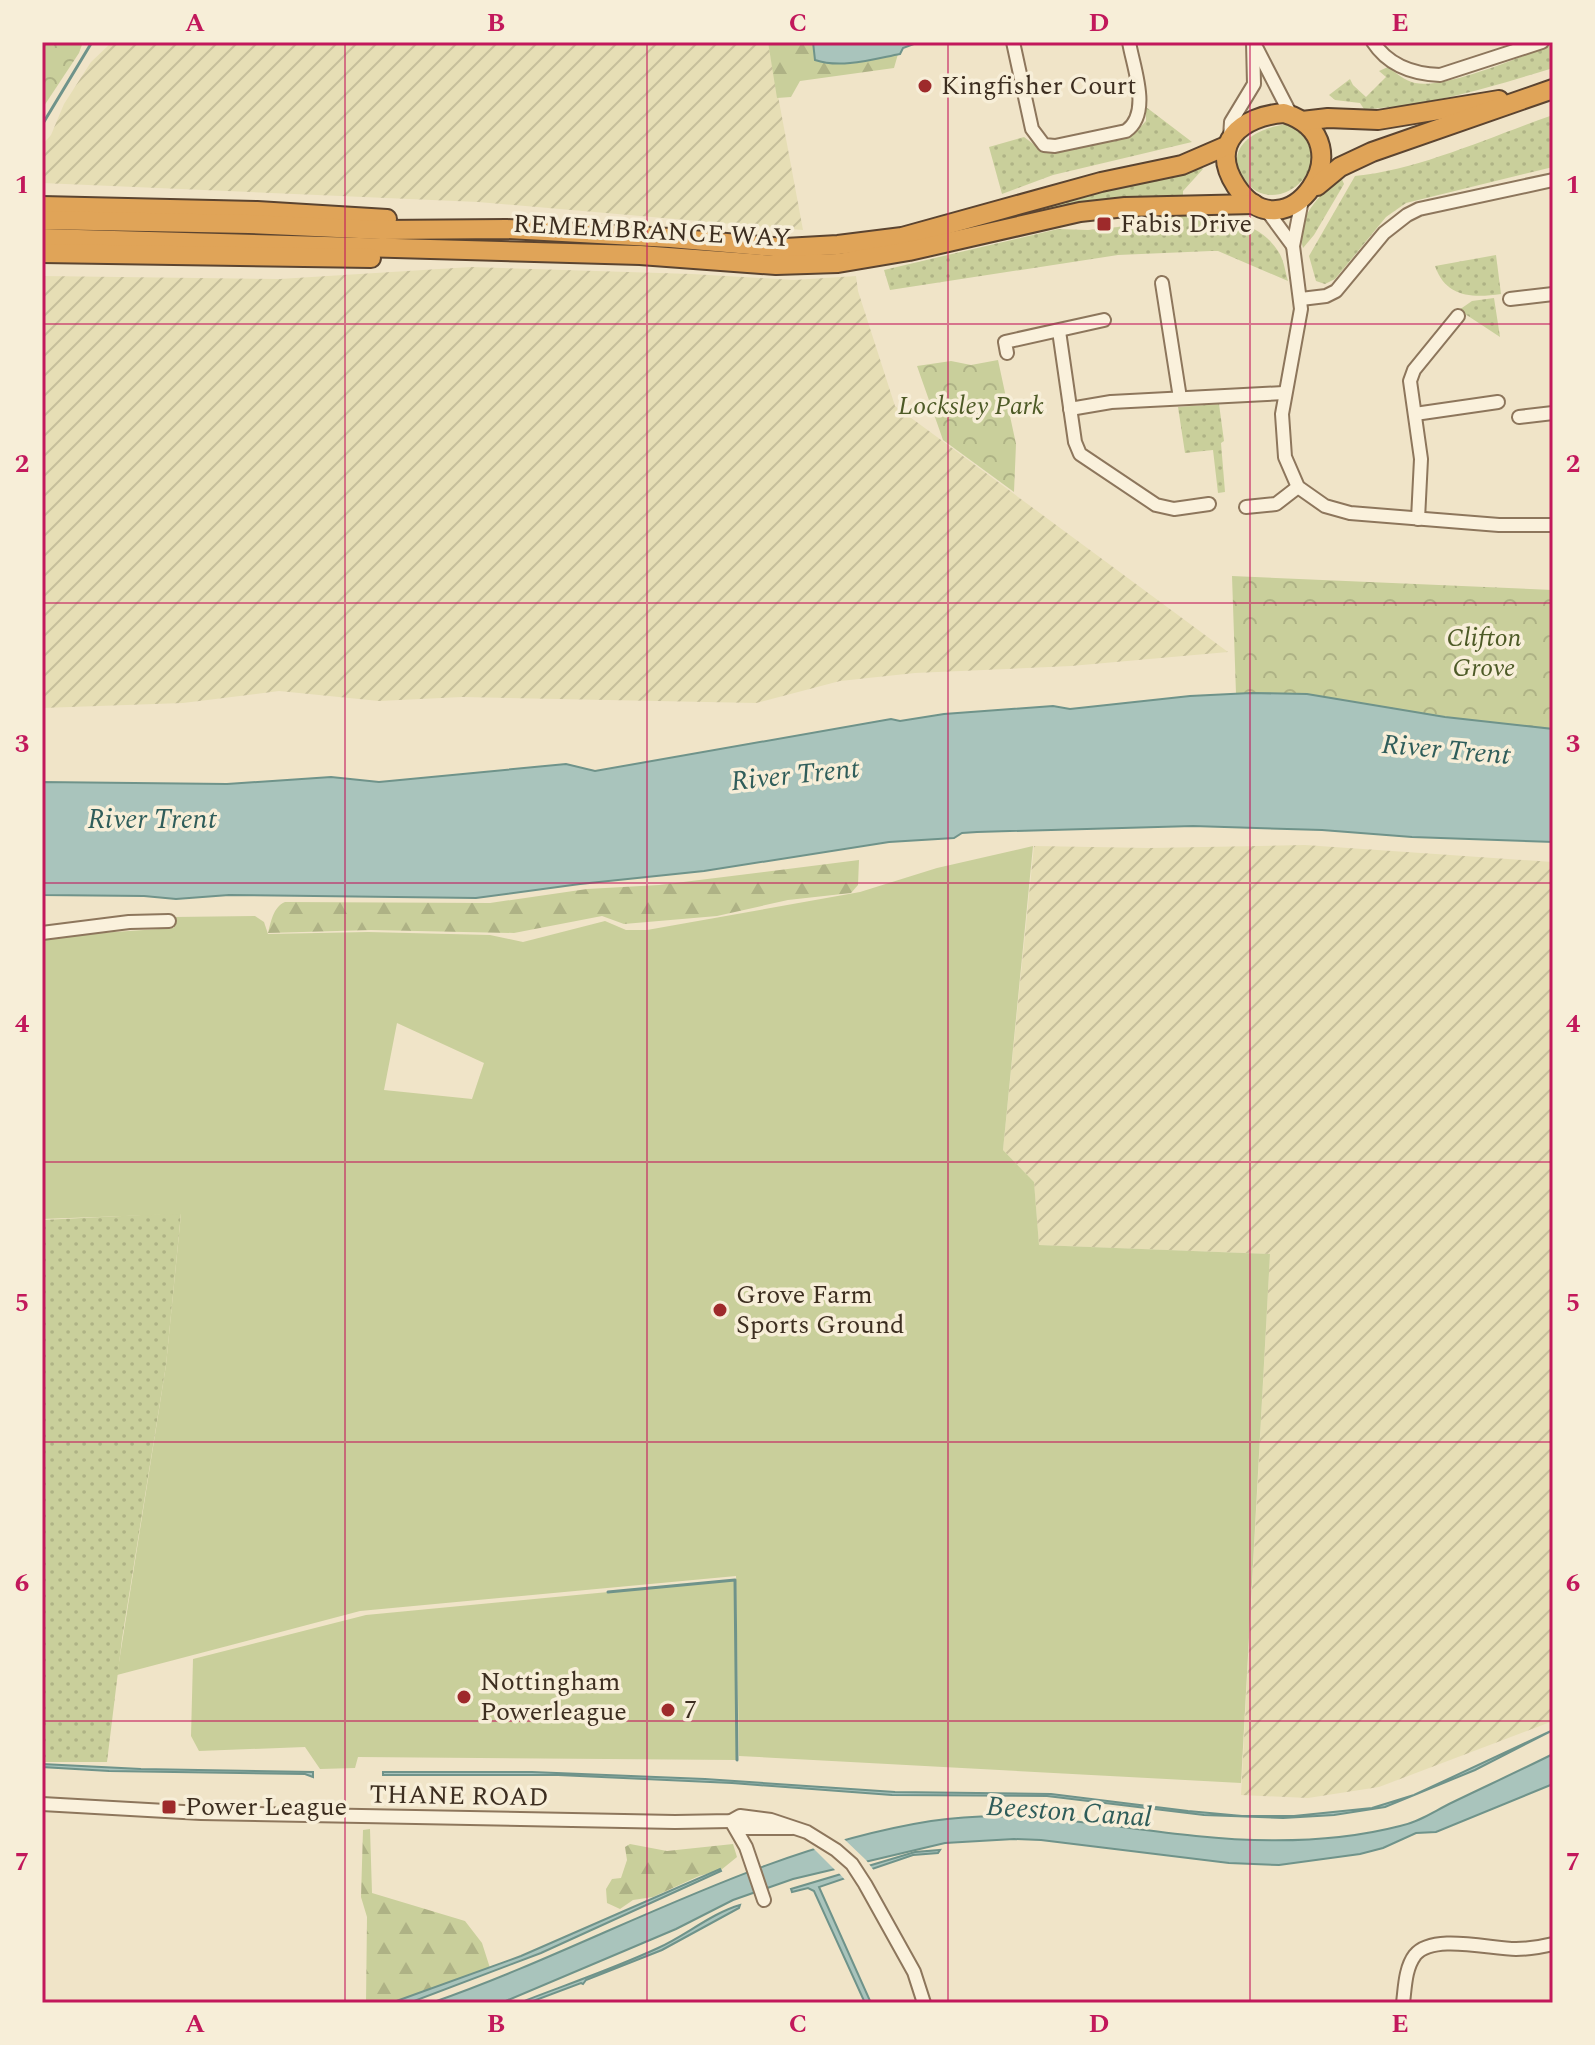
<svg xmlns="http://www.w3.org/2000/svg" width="1595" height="2045" viewBox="0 0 1595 2045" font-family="Spectral,serif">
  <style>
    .farmland { fill: url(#farmland-furrows) }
    .grass { fill: url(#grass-dots) }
    .forest { fill: url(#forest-firs) }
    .park { fill: url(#park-crowns) }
    .garden { fill: #c9cf9b; fill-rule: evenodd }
    .water { fill: #a9c4bc; stroke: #6f938a; stroke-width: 2 }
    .pier { fill: #f0e4c8 }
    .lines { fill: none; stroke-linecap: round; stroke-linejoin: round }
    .stream { stroke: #6f938a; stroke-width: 3 }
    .minor-casing { stroke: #8d765c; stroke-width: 16 }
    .highway-casing { stroke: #5b4430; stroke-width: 22 }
    .minor { stroke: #faf1dc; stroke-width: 12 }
    .highway { stroke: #e0a458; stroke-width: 18 }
    .grid { fill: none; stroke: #c2185b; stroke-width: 2; stroke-opacity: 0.55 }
    .poi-dot { fill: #9e2a2b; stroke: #f7eed8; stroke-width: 3 }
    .labels { text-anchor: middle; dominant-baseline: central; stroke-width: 7; stroke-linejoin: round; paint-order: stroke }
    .poi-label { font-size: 26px; fill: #3d2e20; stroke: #f7eed8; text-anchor: start }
    .street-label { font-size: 26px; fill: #3d2e20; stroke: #f7eed8 }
    .park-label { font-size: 26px; font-style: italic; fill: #4d5a26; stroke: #f7eed8 }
    .water-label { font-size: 28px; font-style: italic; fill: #2f5d5a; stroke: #f7eed8 }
    .neatline { fill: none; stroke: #c2185b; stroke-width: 3 }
    .grid-label { font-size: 26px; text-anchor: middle; font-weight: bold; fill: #c2185b }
  </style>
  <defs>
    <pattern id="farmland-furrows" width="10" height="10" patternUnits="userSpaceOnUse" patternTransform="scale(2)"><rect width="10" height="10" fill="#e6deb5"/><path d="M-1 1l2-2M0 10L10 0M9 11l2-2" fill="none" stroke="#c6bf9b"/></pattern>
    <pattern id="grass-dots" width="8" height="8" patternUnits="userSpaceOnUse" patternTransform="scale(2)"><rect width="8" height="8" fill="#c9cf9b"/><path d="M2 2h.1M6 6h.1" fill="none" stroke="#aeb285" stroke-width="1.8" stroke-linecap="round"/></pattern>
    <pattern id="forest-firs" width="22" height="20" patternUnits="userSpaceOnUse" patternTransform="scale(2)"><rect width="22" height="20" fill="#c9cf9b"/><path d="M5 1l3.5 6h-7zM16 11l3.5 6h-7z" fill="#aeb285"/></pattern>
    <pattern id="park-crowns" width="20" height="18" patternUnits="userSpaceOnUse" patternTransform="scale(2)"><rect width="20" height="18" fill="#c9cf9b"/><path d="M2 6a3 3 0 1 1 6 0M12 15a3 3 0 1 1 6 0" fill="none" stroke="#aeb285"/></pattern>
  </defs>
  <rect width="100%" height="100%" fill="#f0e4c8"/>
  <g class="farmland">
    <path d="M112,42h656l35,188 -325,-28 -436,-19v-38l9,-10 13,-31 27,-42z"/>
    <path d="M471,267l221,7 102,6 62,-4 2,15 37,115 333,246 -157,14 -156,7 -75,8 -84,22 -294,-6 -83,4 -100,-10 -96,12 -141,5v-432l238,3z"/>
    <path d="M1305,845l248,17v859l-174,66 -71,11 -67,-3 29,-541 -231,-9 -5,-63 -31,-32 31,-304 116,2z"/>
  </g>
  <g class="grass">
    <path d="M1553,45v23c-63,19 -123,38 -189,41l-4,-6 -25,-3 -6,-5 21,-16 3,6 13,12 20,-20 -7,-6 9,-4c9,7 16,13 27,16 32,6 105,-27 138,-38z"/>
    <path d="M1146,107l46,35 -139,33 -51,19 -13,-47 35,-10 20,15h13l75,-16 14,-15z"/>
    <path d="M1553,115v52l-147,36 -20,14 -51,62 -10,5 -9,-3 -7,-25 46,-80c64,-6 137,-40 198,-61z"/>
    <path d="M1288,124c61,36 -14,102 -45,54 -21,-33 17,-51 45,-54z"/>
    <path d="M1201,167l2,2 -20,22v5l-60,4 -155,33 -175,24 -100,-6v-3l85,6 285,-54 118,-26z"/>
    <path d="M1341,177l3,7 -30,51 -11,13c-10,-28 18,-55 38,-71z"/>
    <path d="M1167,216c38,-1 88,-1 111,35 6,9 7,20 10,30l-70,-30h-7l-93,4 -228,35 -6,-20 174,-41 30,1 30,-3z"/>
    <path d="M1496,255l5,39c-28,4 -55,4 -66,-28z"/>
    <path d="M1494,298l6,39 -41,-27 13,-9z"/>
    <path d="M1219,404l5,37 -3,2 4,49 -7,1 -5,-43 -28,3 -7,-46z"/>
    <path d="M181,1213l-15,152 -44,274 -15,123h-65v-542z"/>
  </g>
  <g class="forest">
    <path d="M768,42h45v5l11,16 74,-9 -4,14 -94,13 -9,16 -14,1z"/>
    <path d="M859,860l-1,25 -7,8 -63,7 -71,16 -93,8 -22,-8 -88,17 -143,-3 -103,3c3,-11 5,-26 17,-31l205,1 97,-14 72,-4z"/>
    <path d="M370,1829l2,64 93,28 17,22 8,25 -99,35h-25l1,-86 -6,-20 2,-67z"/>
    <path d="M630,1844l37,7 66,-7 4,13 -16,13 -22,6 -46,21 -20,3 -13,9 -13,-6 -1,-14 6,-10 9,-1 6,-18 -2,-13z"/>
  </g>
  <g class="park">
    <path d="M42,42h41l-4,11 -37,56z"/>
    <path d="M998,360l18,84 -2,48 -71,-52 -26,-74 34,-5 20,4z"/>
    <path d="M1232,576l321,14v139l-108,-12 -138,-23h-71z"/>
  </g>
  <g class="garden">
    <path d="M1033,846l-30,304 31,32 5,63 231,9 -29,529 -502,-27 -3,-180 -376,35 -243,64 49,-310 15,-151 -139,5v-279l57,-7 75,-5v-11l81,-1 9,6 4,12 100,-2 122,3 33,7 82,-21 21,9h21l213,-38 77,-24zM397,1023l87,40 -12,36 -88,-9z"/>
    <path d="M735,1580l2,180 -379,-3 -3,11 -35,1 -15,-22 -106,4 -8,-15 2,-77 173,-44z"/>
  </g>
  <g class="water">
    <path d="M813,42h106l-16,6 -3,6c-26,5 -59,15 -85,6z"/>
    <path d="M1251,693l56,1 138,23 108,12v113l-141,-5 -90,-7 -129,-4 -216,6 -15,1 -8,5 -65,4 -185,29 -124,13 -104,14 -247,-3 -53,4 -32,-3 -102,-1v-113l185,2 104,-7 48,5 187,-18 29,7 296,-52 9,2 44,-7 109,-8 17,3 120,-13z"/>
    <path d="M1553,1730l-78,40 -90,37 -51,8 -51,3 -79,-3 -157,-19 -155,-1 -160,-12 -174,-8h-175v-3h149l173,7 190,13 156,2 137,17 54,5h52l78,-8 42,-13z"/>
    <path d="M1553,1754v30l-117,48 -20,1 -33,15 -23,6 -81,11 -50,-2 -188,-23 -27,-1 -69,4 -152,36 -60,21 -57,29 -175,74h-70c167,-58 323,-154 500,-182 93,-14 173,6 265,15 67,7 138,7 204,-10 19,-4 33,-14 49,-22 35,-17 70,-33 104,-50z"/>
    <path d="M42,1764l99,5 172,3v5l-8,-3 -196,-3 -67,-4z"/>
    <path d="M940,1850l-2,3 -25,2 -94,32 52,116h-6l-51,-112 -6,-3 -16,4 -1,-3 124,-37z"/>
    <path d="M720,1869l1,2 -180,82 -132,50h-18l130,-47z"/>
    <path d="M740,1905l-1,3 -77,42 -76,30 -3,4 -2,-1 -53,20h-9c46,-18 94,-34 139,-55 27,-12 54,-35 82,-43z"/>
  </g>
  <path class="pier" d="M843,1838l23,22 9,12 -29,9 -8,-9 11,-3 -12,3 -25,-25z"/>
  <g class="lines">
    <g class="stream">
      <path d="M42,125l50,-83"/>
      <path d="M608,1592l127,-12 2,180"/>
    </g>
    <g class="minor-casing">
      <g id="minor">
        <path d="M1013,42l19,87 12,16 11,1 71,-15c26,-18 7,-64 3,-89"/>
        <path d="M1373,42c15,23 40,32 67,33l102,-33"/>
        <path d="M1257,49l34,66"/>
        <path d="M1230,137l1,-15 23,-38 -1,-42"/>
        <path d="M1302,200l-9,46 8,63 -19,105 3,43 13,30 27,19 25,7 149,12h54"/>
        <path d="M1265,208l28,38"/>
        <path d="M1162,283l18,115"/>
        <path d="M1301,299l25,-3 10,-5 48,-58 23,-18 12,-6 134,-29"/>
        <path d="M1510,299l43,-5"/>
        <path d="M1059,331l16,111 5,12 76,51 18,4 35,-5"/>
        <path d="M1007,353l-2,-11 99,-22"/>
        <path d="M1070,409l41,-7 173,-9"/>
        <path d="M1415,414l83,-12"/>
        <path d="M1519,417l34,-4"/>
        <path d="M1246,507l30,-3 22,-17"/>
        <path d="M1418,519l3,-60 -11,-78 4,-11 44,-54"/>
        <path d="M42,933l87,-11 40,-1"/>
        <path d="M42,1804l159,9 474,9 56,-1 9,-5 31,4 36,12 29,18 16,14 13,20 49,88 10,31"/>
        <path d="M731,1821l15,26 18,53"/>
        <path d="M733,1822l11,6h48"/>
        <path d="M1403,2003c2,-15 2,-35 12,-48 18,-22 75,-6 101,-6 13,0 25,-2 37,-5"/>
      </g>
    </g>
    <g class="highway-casing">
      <g id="highway">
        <path d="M1284,113c87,27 1,148 -48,73 -28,-43 6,-70 48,-73z"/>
        <path d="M1302,121l26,-3 50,2 121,-20"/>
        <path d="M1317,186l23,-19 32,-15 181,-63"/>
        <path d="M42,206l215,5 130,8"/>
        <path d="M42,220l207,4 132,6 126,-1 163,9 115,10 53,-3 64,-8 199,-55 81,-17 44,-19"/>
        <path d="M42,238l598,17 136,10 62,-2 71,-12 171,-39 45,-5 129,-3"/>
        <path d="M42,253l329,5"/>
      </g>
    </g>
    <use href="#minor" class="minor"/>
    <use href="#highway" class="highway"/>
  </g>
  <path class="grid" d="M345,42v1961M647,42v1961M948,42v1961M1250,42v1961M42,324h1511M42,603h1511M42,883h1511M42,1162h1511M42,1442h1511M42,1721h1511"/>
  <g class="poi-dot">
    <circle cx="925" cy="86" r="8"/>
    <rect x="1096" y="216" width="16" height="16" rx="4"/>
    <circle cx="720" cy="1310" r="8"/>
    <circle cx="464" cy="1697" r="8"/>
    <circle cx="668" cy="1710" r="8"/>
    <rect x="161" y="1799" width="16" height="16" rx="4"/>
  </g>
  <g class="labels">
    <g class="poi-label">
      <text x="941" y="86">Kingfisher Court</text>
      <text x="1120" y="224">Fabis Drive</text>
      <text x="736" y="1295">Grove Farm<tspan x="736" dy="30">Sports Ground</tspan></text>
      <text x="480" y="1682">Nottingham<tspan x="480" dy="30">Powerleague</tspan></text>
      <text x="684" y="1710">7</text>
      <text x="185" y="1807">Power League</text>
    </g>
    <g class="street-label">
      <text transform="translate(652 231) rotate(3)">REMEMBRANCE WAY</text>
      <text transform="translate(459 1796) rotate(1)">THANE ROAD</text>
    </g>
    <g class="park-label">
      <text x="971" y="406">Locksley Park</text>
      <text x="1484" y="638">Clifton<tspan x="1484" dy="30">Grove</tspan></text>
    </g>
    <g class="water-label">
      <text transform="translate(1446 750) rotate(5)">River Trent</text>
      <text transform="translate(795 775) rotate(-6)">River Trent</text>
      <text x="152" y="819">River Trent</text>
      <text transform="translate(1069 1812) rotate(4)">Beeston Canal</text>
    </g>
  </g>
  <rect width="1595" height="2045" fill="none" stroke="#f7eed8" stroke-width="88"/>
  <rect x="44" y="44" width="1507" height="1957" class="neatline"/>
  <g class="grid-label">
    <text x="195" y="31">A</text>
    <text x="496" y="31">B</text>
    <text x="798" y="31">C</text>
    <text x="1099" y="31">D</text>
    <text x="1400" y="31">E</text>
    <text x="22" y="193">1</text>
    <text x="1573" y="193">1</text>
    <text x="22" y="472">2</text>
    <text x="1573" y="472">2</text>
    <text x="22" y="752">3</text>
    <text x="1573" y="752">3</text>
    <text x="22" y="1032">4</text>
    <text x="1573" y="1032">4</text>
    <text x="22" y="1311">5</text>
    <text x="1573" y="1311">5</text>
    <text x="22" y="1591">6</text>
    <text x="1573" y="1591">6</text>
    <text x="22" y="1870">7</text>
    <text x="1573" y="1870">7</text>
    <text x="195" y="2032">A</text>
    <text x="496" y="2032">B</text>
    <text x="798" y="2032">C</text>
    <text x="1099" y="2032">D</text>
    <text x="1400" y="2032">E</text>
  </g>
</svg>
